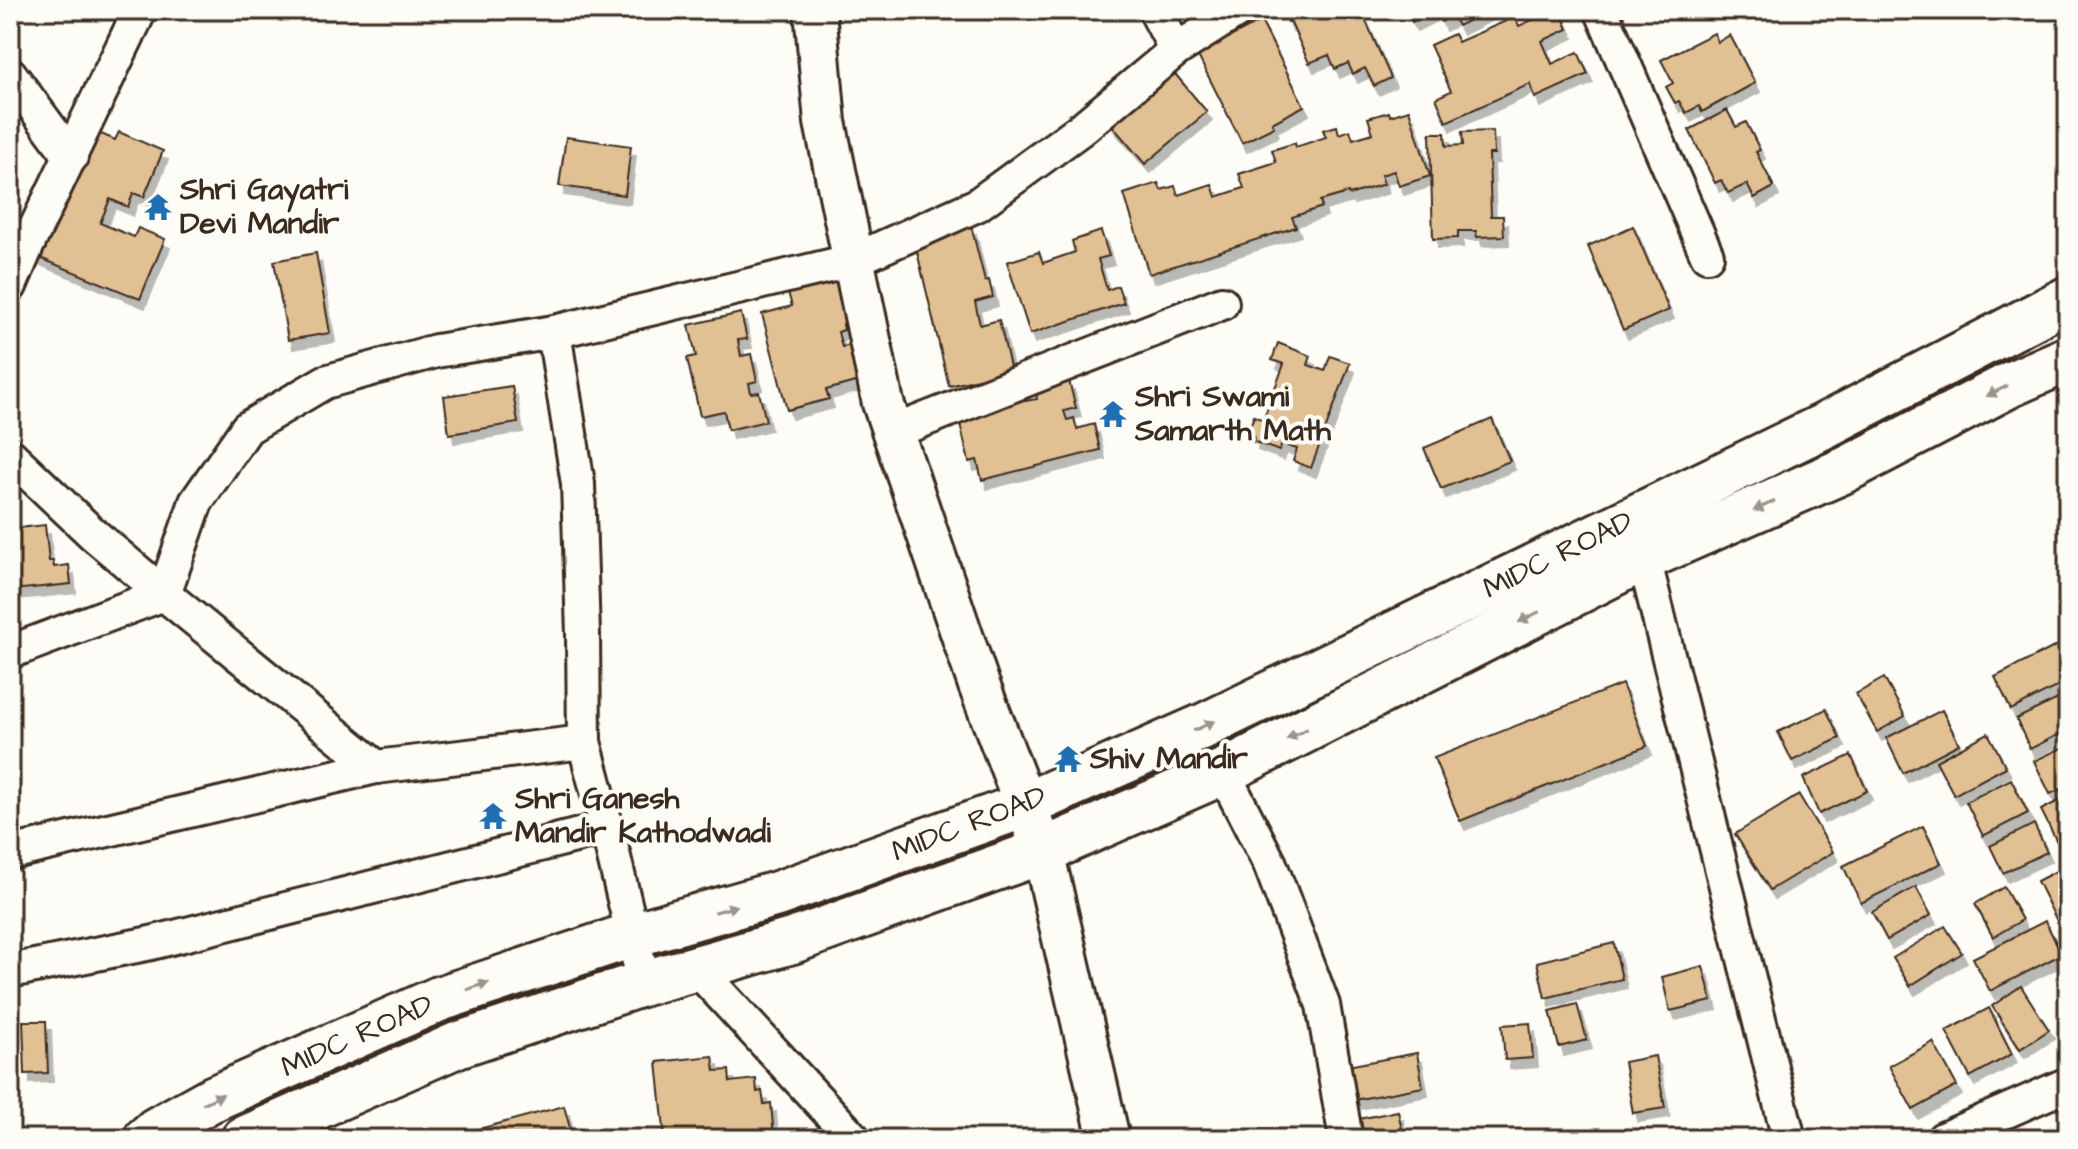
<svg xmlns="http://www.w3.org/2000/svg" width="2078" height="1149" viewBox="0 0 2078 1149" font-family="'Architects Daughter',sans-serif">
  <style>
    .building { fill: #e1c094; stroke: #3b2a1e; stroke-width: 2; filter: url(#shadow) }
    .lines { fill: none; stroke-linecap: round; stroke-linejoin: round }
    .minor-casing { stroke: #3b2a1e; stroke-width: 38 }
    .tertiary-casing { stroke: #3b2a1e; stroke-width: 46 }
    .primary-casing { stroke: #3b2a1e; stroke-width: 50 }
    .minor { stroke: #fdfcf7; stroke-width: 32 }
    .tertiary { stroke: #fdfcf7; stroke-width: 40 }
    .primary { stroke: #fdfcf7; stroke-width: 44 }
    .oneway { fill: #9c938a }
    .labels { text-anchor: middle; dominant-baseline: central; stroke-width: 8; stroke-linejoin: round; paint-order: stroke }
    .poi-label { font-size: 30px; font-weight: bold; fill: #3b2a1e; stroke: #fdfcf7; text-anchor: start }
    .street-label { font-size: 30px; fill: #3b2a1e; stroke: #fdfcf7 }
  </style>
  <defs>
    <filter id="shadow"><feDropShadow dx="5" dy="9" stdDeviation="0" flood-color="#0004"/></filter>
  </defs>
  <rect width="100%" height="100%" fill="#fdfcf7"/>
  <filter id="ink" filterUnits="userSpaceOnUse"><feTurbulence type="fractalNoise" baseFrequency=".0125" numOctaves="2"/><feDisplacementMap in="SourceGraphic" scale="16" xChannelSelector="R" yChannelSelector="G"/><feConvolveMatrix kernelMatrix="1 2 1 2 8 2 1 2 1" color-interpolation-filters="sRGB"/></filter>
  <g filter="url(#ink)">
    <g class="building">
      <path d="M1283,10h78l30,68 -17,8 -9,-18 -12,6 -5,-11 -13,6 -6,-14 -20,8 -19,-42 -2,1z"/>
      <path d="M1406,10h29l-23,12z"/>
      <path d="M1436,10h54l-32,16 -5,-10 -12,6z"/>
      <path d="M1554,10h6l8,19 -26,12 10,23 26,-12 10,22 -53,24 -5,-14 -84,38 -10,-24 15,-7 -21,-46 24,-11 4,8 57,-25 4,9z"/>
      <path d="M1261,21l43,85 -32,17 2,4 -32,16 -45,-89z"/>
      <path d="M1714,33l4,9 12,-7 25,48 -53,29 -3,-6 -13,7 -7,-12 -4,2 -9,-16 7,-4 -12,-23z"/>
      <path d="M1171,69l36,43 -62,52 -36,-42z"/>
      <path d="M1409,110l21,66 -31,10 -5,-15 -13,4 3,9 -35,11 -1,-2 -28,8 2,6 -30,10 4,10 -147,47 -25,-80 34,-11 3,7 14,-4 3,9 34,-11 4,13 28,-9 -5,-14 37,-12 -4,-12 23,-7 1,4 30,-10 -3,-7 14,-4 2,8 11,-4 3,9 20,-6 -5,-15 21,-6 1,4z"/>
      <path d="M1727,110l9,17 10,-5 14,28 -4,2 18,35 -20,11 -7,-14 -19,9 -7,-13 -6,3 -26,-53z"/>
      <path d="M87,128l28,12 4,-8 44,19 -19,46 -11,-4 -5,14 -18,-8 -10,24 34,14 4,-9 27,11 -25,60 -105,-43z"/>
      <path d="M1493,131l1,23h-5l2,62h12l1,20 -27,1 -1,-6h-18v7l-25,1 -3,-106h15l1,13 17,-1 -1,-13z"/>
      <path d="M566,137l65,9 -6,49 -66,-9z"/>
      <path d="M971,225l14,56 4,-1 4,17 -18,5 5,23 19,-5 12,51 -62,15 -35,-147z"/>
      <path d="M1633,226l36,84 -46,20 -35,-84z"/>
      <path d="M1101,231l8,25 -11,3 9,31 11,-4 6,17 -94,31 -23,-72 32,-10 4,11 32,-11 -3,-11z"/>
      <path d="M316,253l14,80 -42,7 -14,-79z"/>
      <path d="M839,274l12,48 -8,2 1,6 -6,2 4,15 15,-3 9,35 -40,11 3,9 -42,11 -25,-96 30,-8 -5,-17z"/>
      <path d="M741,313l6,26 -9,1 3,16 10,-2 6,27 -8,2 2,10 8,-1 7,29 -38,9 -4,-19 -24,5 -13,-58 9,-2 -7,-31z"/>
      <path d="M1278,343l33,13 -3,9 17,6 5,-15 20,7 -39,105 -18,-7 4,-12 -15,-5 -3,7 -26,-10 1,-5 -7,-3 7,-17 9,4 21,-56 -12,-4z"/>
      <path d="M1069,381l7,27 -12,3 3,9 7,-2 3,11 17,-5 6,26 -118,30 -5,-20 -8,2 -12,-51 66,-18 2,8 12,-2 -2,-9z"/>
      <path d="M512,386l6,37 -69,11 -5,-38z"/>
      <path d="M1492,419l18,42 -69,28 -17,-41z"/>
      <path d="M45,525l4,36h4l1,6 15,-2 2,19 -58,6 -1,-7h-2v-54z"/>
      <path d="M2068,640v41l-57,29 -16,-33z"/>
      <path d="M1884,678l21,38 -28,16 -21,-38z"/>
      <path d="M1622,684l25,62 -187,75 -26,-63z"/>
      <path d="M2068,694v36l-38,19 -14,-30z"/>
      <path d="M1826,709l14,29 -48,23 -14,-29z"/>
      <path d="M1942,710l17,34 -56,29 -17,-35z"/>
      <path d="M1988,733l18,34 -52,28 -18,-34z"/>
      <path d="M2068,745v41l-18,8 -16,-33z"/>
      <path d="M1851,755l16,36 -48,23 -16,-36z"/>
      <path d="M2011,779l17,34 -45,23 -17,-34z"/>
      <path d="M1799,795l34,57 -63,38 -35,-56z"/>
      <path d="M2068,796v40l-11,6 -16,-32z"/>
      <path d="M2034,824l13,28 -44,21 -13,-27z"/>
      <path d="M1923,826l18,37 -80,40 -18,-37z"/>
      <path d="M2068,865v78l-31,-62z"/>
      <path d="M1916,887l15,28 -44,25 -15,-28z"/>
      <path d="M2004,887l18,33 -29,17 -18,-33z"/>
      <path d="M2045,921l17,33 -72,37 -17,-33z"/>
      <path d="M1945,926l17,27 -52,33 -17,-28z"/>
      <path d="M1614,943l8,36 -77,19 -8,-36z"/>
      <path d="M1703,966l9,35 -42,10 -8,-34z"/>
      <path d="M2021,986l28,44 -29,19 -28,-43z"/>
      <path d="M1577,1004l10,36 -28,7 -9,-36z"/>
      <path d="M1989,1008l23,46 -42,23 -24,-46z"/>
      <path d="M23,1021h23l2,52 -23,1z"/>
      <path d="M1530,1023l3,35 -28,2 -3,-35z"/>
      <path d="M1933,1042l24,44 -44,24 -24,-44z"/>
      <path d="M1417,1053l6,34 -74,14 -7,-34z"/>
      <path d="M713,1056l2,15 14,-1 1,12 26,-3 1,13 5,-1 2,13 7,-1 3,35 -109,1 -8,-77z"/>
      <path d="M1655,1056l10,52 -32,5 -9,-51z"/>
      <path d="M564,1106l9,33h-131z"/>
      <path d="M1398,1111l6,28h-46l-4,-19z"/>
    </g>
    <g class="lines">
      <g class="minor-casing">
        <g id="minor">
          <path d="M1155,10l21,40"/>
          <path d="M1601,10l106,245"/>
          <path d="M10,74l61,83"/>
          <path d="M10,286l18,-42 112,-234"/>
          <path d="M554,332l300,-72 123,-55 104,-76 95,-79 63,-40"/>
          <path d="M893,432l329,-129"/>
          <path d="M10,455l83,79 71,60 32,-92 51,-74 78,-46 111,-31 118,-19 24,152 5,150 1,108 23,86 37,155"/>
          <path d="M1644,558l145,581"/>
          <path d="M10,652l154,-58 212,173 208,-25"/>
          <path d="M1223,772l47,92 53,141 23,134"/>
          <path d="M10,853l366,-86"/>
          <path d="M696,968l158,171"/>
          <path d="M10,971l141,-28 456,-115"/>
          <path d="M1943,1139l125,-55"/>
        </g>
      </g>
      <g class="tertiary-casing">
        <path id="tertiary" d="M815,10l10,112 58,281 96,282 64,166 66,288"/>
      </g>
      <g class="primary-casing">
        <g id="primary">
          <path d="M146,1139l10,-9 54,-30 229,-101 193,-64 145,-41 248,-89 177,-78 622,-301 244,-127"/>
          <path d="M244,1139l213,-94 187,-62 148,-42 251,-90 180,-79 421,-214 201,-88 166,-86 57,-25"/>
        </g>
      </g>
      <use href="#minor" class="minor"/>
      <use href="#tertiary" class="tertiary"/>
      <use href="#primary" class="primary"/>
    </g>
    <defs><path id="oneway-solid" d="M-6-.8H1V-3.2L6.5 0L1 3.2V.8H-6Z" transform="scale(2)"/></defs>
    <g class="oneway">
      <use href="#oneway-solid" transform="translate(1997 391) rotate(153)"/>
      <use href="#oneway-solid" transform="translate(1764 506) rotate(156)"/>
      <use href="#oneway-solid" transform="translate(1529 617) rotate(153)"/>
      <use href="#oneway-solid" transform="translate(1204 726) rotate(-25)"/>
      <use href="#oneway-solid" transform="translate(1297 734) rotate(153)"/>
      <use href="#oneway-solid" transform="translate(726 909) rotate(-16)"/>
      <use href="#oneway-solid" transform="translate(478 986) rotate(-18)"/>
      <use href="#oneway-solid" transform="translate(213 1099) rotate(-26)"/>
    </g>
  </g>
  <defs>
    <g id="temple-bare" transform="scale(2.16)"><path d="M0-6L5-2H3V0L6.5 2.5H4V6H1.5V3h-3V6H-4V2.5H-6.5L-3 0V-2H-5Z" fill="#1f6fb2" stroke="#fdfcf7" stroke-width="2.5" paint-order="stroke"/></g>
  </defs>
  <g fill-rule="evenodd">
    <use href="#temple-bare" x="158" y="207"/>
    <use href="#temple-bare" x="1113" y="414"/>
    <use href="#temple-bare" x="1068" y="759"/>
    <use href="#temple-bare" x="493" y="816"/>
  </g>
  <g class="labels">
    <g class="poi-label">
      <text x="180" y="190">Shri Gayatri<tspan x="180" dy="34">Devi Mandir</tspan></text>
      <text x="1135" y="397">Shri Swami<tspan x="1135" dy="34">Samarth Math</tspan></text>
      <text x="1090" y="759">Shiv Mandir</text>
      <text x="515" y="799">Shri Ganesh<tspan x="515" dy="34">Mandir Kathodwadi</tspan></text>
    </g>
    <g class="street-label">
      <text transform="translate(1558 555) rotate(-26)">MIDC ROAD</text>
      <text transform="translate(969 824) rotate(-21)">MIDC ROAD</text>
      <text transform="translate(357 1036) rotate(-24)">MIDC ROAD</text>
    </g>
  </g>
  <rect width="2078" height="1149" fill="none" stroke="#fdfcf7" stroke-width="40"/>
  <rect x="20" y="20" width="2038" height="1109" fill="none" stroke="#3b2a1e" stroke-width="3" filter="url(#ink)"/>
</svg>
